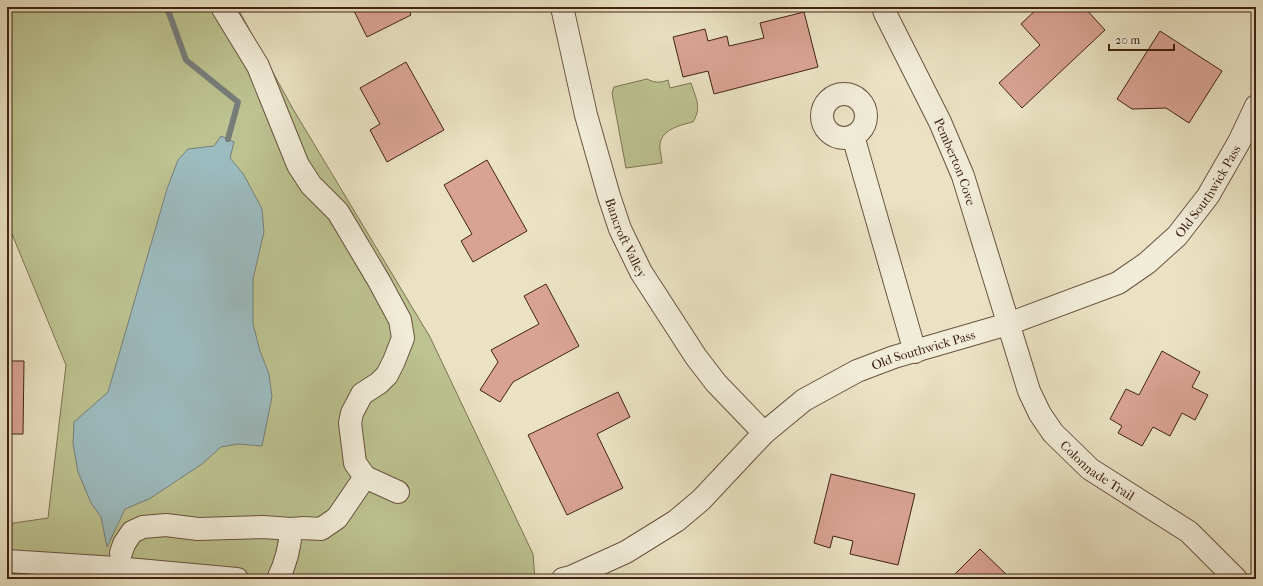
<svg xmlns="http://www.w3.org/2000/svg" width="1263" height="586" viewBox="0 0 1263 586" font-family="'IM FELL French Canon',serif">
  <style>
    .green { fill: #bcc290; stroke: #7e7252 }
    .water { fill: #9cbbbe; stroke: #777e7a }
    .lines { fill: none; stroke-linecap: round; stroke-linejoin: round }
    .stream { stroke: #777e7a; stroke-width: 6 }
    .building { fill: #d9a394; stroke: #402315 }
    .minor-casing { stroke: #6a5340; stroke-width: 24 }
    .minor { stroke: #f1ecd8; stroke-width: 22 }
    .labels { text-anchor: middle; dominant-baseline: central; stroke-width: 3; stroke-linejoin: round; paint-order: stroke }
    .street-label { font-size: 13px; fill: #402315; stroke: #f1ecd8 }
  </style>
  <rect width="100%" height="100%" fill="#eae2c3"/>
  <filter id="stains"><feTurbulence type="fractalNoise" baseFrequency=".005" numOctaves="4"/><feColorMatrix values="0 0 0 0 .2 0 0 0 0 .09 0 0 0 0 .02 0 0 0 .5 -.17"/></filter>
  <radialGradient id="worn" r=".72"><stop offset=".6" stop-color="#630" stop-opacity="0"/><stop offset="1" stop-color="#630" stop-opacity=".3"/></radialGradient>
  <g class="green">
    <path d="M7,7h230l56,102 137,228 103,217 2,25h-528v-55l41,-6 18,-153 -59,-143z"/>
    <path d="M647,79c8,4 13,4 21,1l2,8 21,-5c5,16 11,24 2,39 -12,3 -31,7 -33,22 -1,5 2,13 2,19l-36,5 -14,-75 2,-6z"/>
  </g>
  <path class="water" d="M221,136l13,6 -4,16 14,17 18,34 2,23 -11,47v45l7,27 9,23 3,23 -10,49 -24,-2 -17,3 -19,17 -53,35 -24,10 -18,38 -6,-30 -10,-14 -13,-31 -5,-28 1,-22 34,-30 59,-203 11,-29 10,-11 26,-3z"/>
  <g class="lines">
    <path class="stream" d="M165,7l4,6 17,47 52,42 -10,37"/>
  </g>
  <g class="building">
    <path d="M352,7h56l3,8 -44,22z"/>
    <path d="M1039,7h45l21,23 -83,78 -23,-25 41,-38 -19,-21z"/>
    <path d="M804,12l14,55 -104,27 -6,-23 -25,6 -10,-40 32,-8 3,12 19,-5 2,10 35,-8 -4,-15z"/>
    <path d="M1160,31l62,40 -33,52 -23,-15 -34,1 -15,-10z"/>
    <path d="M406,62l38,68 -57,32 -17,-32 10,-6 -20,-36z"/>
    <path d="M487,160l40,71 -54,31 -12,-21 11,-7 -28,-49z"/>
    <path d="M546,284l33,62 -66,36 -13,20 -20,-12 18,-28 -7,-12 48,-26 -15,-28z"/>
    <path d="M1162,351l38,21 -8,15 16,8 -13,25 -13,-7 -12,23 -17,-9 -11,19 -24,-13 4,-7 -12,-7 16,-30 13,6z"/>
    <path d="M7,361h17l-1,73h-16z"/>
    <path d="M618,392l12,25 -33,17 26,54 -56,27 -39,-80z"/>
    <path d="M831,474l84,20 -17,71 -48,-11 3,-13 -20,-5 -3,12 -16,-5z"/>
    <path d="M980,549l31,30h-61z"/>
  </g>
  <g class="lines">
    <g class="minor-casing">
      <g id="minor">
        <path d="M222,7l36,59 40,99 13,20 27,27 41,69 21,39 3,18 -9,23 -7,14 -8,8 -17,11 -10,19 -2,10 5,40 10,14"/>
        <path id="s1" d="M562,7l24,108 23,81 11,33 21,43 55,85 20,26 48,50"/>
        <path id="s2" d="M883,7l2,6 55,109 23,54 66,215 11,23 13,19 37,36 99,63 47,47"/>
        <circle cx="844" cy="116" r="22"/>
        <path d="M853,136l62,216"/>
        <path d="M121,553l3,-9 8,-12 11,-5 23,-2 32,4 65,-2 28,2"/>
        <path d="M7,561l109,7 121,11"/>
        <path d="M278,579c8,-16 12,-31 13,-50l13,-1 17,1 16,-11 28,-41 33,15"/>
        <path id="s3" d="M563,579l8,-2 55,-25 50,-31 25,-21 63,-67 40,-33 53,-29 37,-14 114,-33 110,-41 29,-20 30,-27 31,-40 31,-54 17,-36"/>
      </g>
    </g>
    <use href="#minor" class="minor"/>
  </g>
  <g class="labels">
    <g class="street-label">
      <text stroke="none"><textPath href="#s2" startOffset="171">Pemberton Cove</textPath></text>
      <text stroke="none"><textPath href="#s3" startOffset="770">Old Southwick Pass</textPath></text>
      <text stroke="none"><textPath href="#s1" startOffset="240">Bancroft Valley</textPath></text>
      <text stroke="none"><textPath href="#s3" startOffset="434">Old Southwick Pass</textPath></text>
      <text stroke="none"><textPath href="#s2" startOffset="519">Colonnade Trail</textPath></text>
    </g>
  </g>
  <rect width="1263" height="586" fill="none" stroke="#eae2c3" stroke-width="24"/>
  <rect x="8" y="8" width="1247" height="570" fill="none" stroke="#402315" stroke-width="2"/>
  <rect x="12" y="12" width="1239" height="562" fill="none" stroke="#402315"/>
  <path d="M1109 44v6h65v-6" fill="none" stroke="#402315" stroke-width="2"/>
  <text x="1115" y="44" font-size="12" fill="#402315" stroke="#f1ecd8" stroke-width="3" paint-order="stroke">20 m</text>
  <rect width="100%" height="100%" filter="url(#stains)"/>
  <rect width="100%" height="100%" fill="url(#worn)"/>
</svg>
